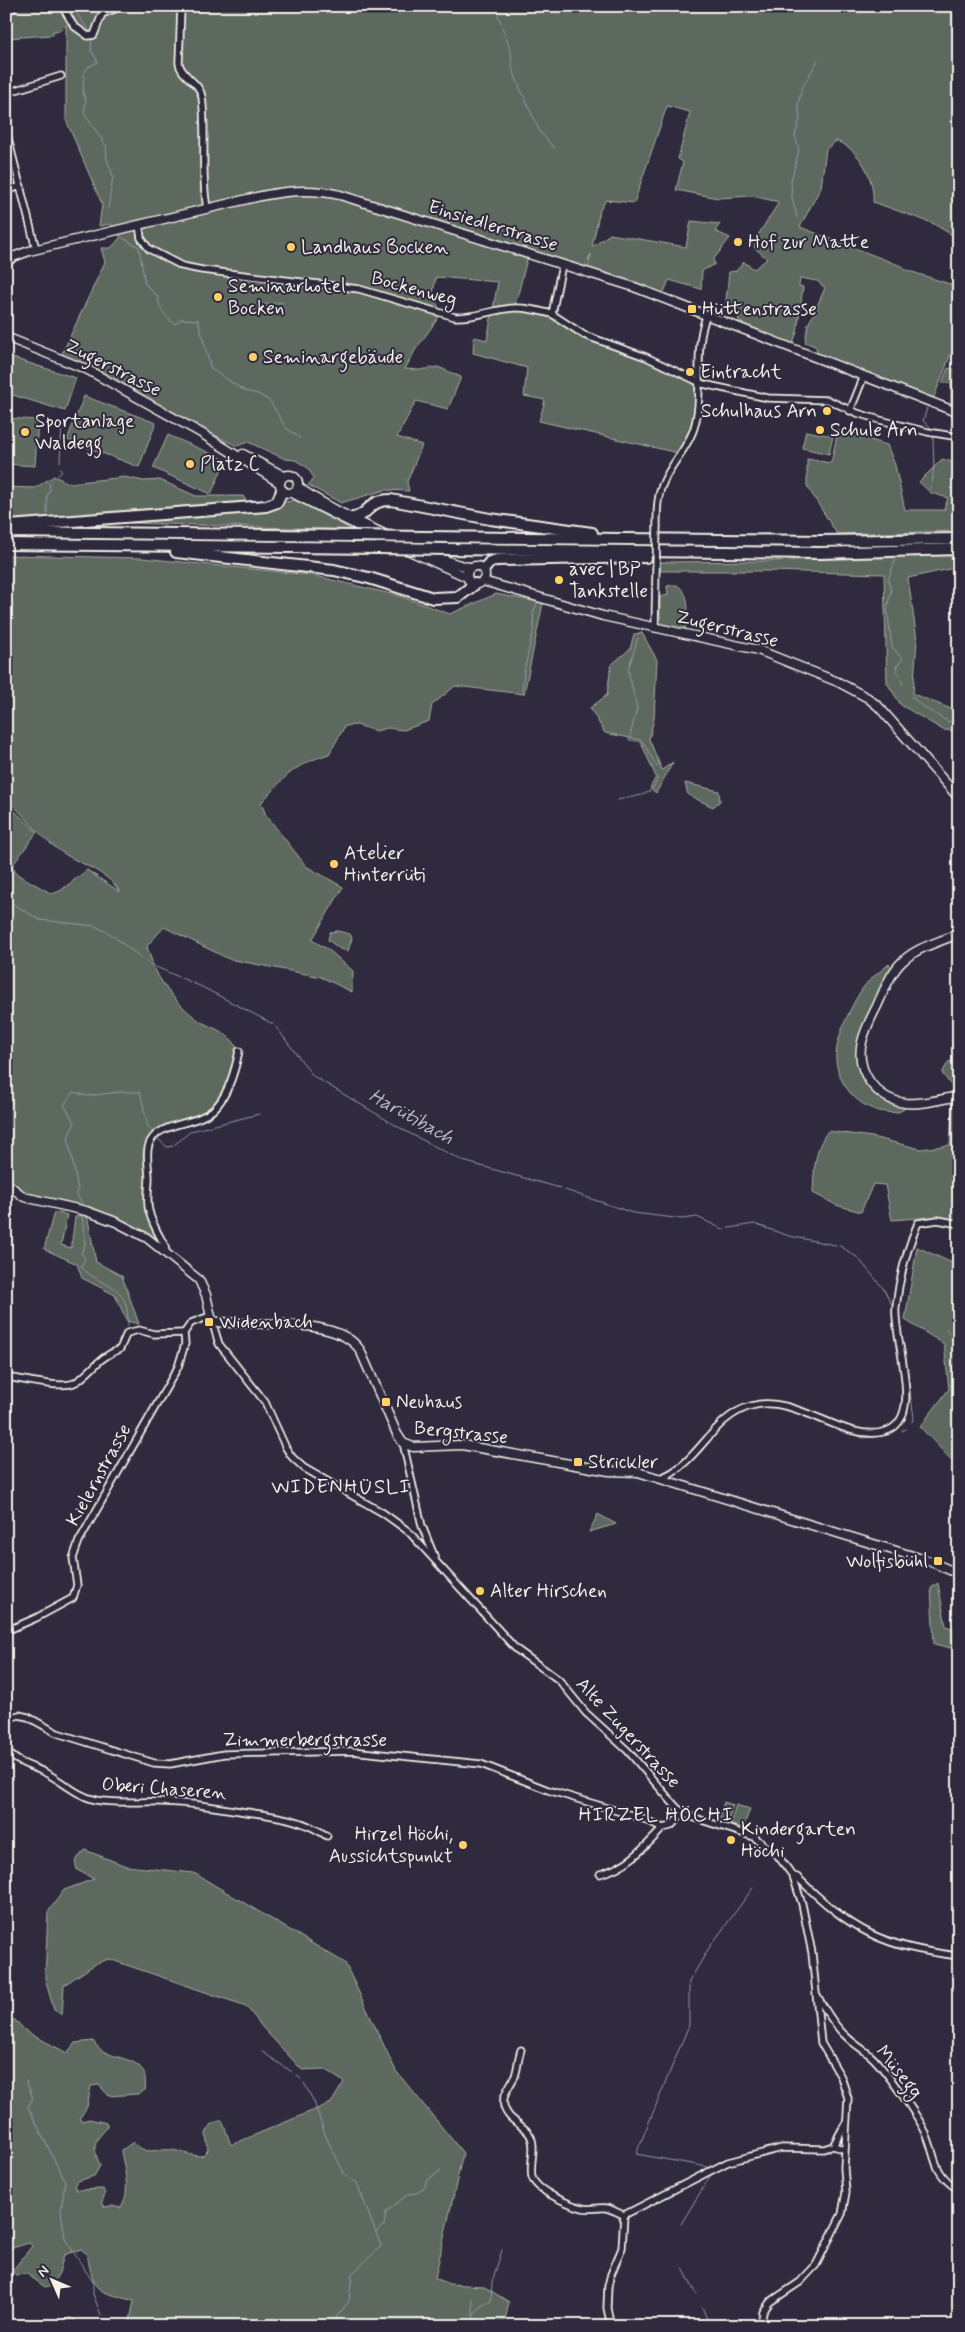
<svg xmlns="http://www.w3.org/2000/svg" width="965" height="2332" viewBox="0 0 965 2332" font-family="Mynerve,sans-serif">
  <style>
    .green { fill: #5d695e; stroke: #a8ada3 }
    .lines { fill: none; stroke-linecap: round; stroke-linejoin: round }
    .stream { stroke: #919aa5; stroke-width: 1 }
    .street-casing { stroke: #f4f1e8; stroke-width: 9 }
    .secondary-casing { stroke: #f4f1e8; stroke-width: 11 }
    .highway-casing { stroke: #f4f1e8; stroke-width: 14 }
    .street { stroke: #2f2a3d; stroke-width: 5.5 }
    .secondary { stroke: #2f2a3d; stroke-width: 8 }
    .highway { stroke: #2f2a3d; stroke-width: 10 }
    .street-bridge-casing { stroke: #f4f1e8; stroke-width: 9; stroke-linecap: butt }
    .highway-bridge-casing { stroke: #f4f1e8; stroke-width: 14; stroke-linecap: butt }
    .street-bridge { stroke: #2f2a3d; stroke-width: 5.5 }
    .highway-bridge { stroke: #2f2a3d; stroke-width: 10 }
    .poi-dot { fill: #ffd166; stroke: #2f2a3d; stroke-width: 2 }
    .labels { text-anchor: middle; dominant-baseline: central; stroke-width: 4; stroke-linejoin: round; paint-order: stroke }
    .street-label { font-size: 19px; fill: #f4f1e8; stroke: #2f2a3d }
    .poi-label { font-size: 19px; fill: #f4f1e8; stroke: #2f2a3d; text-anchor: start }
    .water-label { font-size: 20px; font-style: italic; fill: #b2b7bc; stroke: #2f2a3d }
    .neighbourhood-label { font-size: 20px; letter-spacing: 1px; fill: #f4f1e8; stroke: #2f2a3d }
  </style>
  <rect width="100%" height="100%" fill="#2f2a3d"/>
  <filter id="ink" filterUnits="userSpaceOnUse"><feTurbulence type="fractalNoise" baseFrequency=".02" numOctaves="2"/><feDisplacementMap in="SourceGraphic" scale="10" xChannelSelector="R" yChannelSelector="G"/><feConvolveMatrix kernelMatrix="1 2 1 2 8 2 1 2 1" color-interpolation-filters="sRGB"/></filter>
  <g filter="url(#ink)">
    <g class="green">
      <path d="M15,6h944v233l-27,-16 -59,-21c2,-23 -13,-53 -37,-61l-10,8 -5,38 -21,40 104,40 -1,2 56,18v19l-4,12 4,1v15l-25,63 -4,1 -60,-25 -3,1 -51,-19 1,-5 -2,-4 -10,-4 3,-18 10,-17 -1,-1 8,-18 -8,-7 -17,-3 -1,8 4,1 -6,45 -4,11 -5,1 -48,-18 -2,-11 -13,-5 4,-38 7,-1 8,-9 10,7 13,-10 -13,-12 4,-12 21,-33 -27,-6 -34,2 -42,-8 7,-28 -5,-3 12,-47 -23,-6 -33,97 -28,-3 -6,10 -8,37 18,-13 76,13 5,-26 29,3 -5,7 15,7 -17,22 2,4 -13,7 -1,18 -32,-9 -5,12 -5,2 -69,-23 -2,-3 3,-14 -7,15 -220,-66 -63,-15 -187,42 -3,-6 -12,2 3,-22 -36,-84v-95l-8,6h-5v4l-47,3v-25z"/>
      <path d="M301,191l44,8 182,60 -13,51 19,1 19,6 18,11 89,36 35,20c6,23 -5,49 -16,69l-139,-32 6,-21 -21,-4 3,-28 -54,-15 1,-16 13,3 11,-58 -62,-5 -3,16 8,21 -25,35 -11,20 15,1 18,-3 23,10 -13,32 -32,-8 -19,36 25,8 -15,37 2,9 -24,-1 -44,13 -33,-18 6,-7 -7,-11 -12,-7 -10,-1 -37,-17 -11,4 -131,-65 -47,-21 46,-98 -4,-14h10l9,-10v-7z"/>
      <path d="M13,358l63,20 -11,33 -59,-18v-13z"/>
      <path d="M948,368l11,3v40l-8,-4v-24h-9z"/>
      <path d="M84,396l72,27 -17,44 -72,-27z"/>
      <path d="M6,418l32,2 -3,46 -29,-2z"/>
      <path d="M838,430l49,15 8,20 10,45h39l4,-12 -17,-5 -12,-11 23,-23 17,5v67l-122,3 -30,-48v-27l24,4z"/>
      <path d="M806,431l27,5 -4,18 -27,-6z"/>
      <path d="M168,435l58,25 -15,34 -58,-26z"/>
      <path d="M54,476l15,7 56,-6 18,4 17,-1 36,16h47l5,7 -242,19v-35l29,1z"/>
      <path d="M295,500l57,30 -221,-7 138,-13 12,-7z"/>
      <path d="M959,554v13l-51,11 9,62 -4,54 46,18v19l-16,-1 -42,-25 -14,-22 -3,-109 -117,-3h-107v-9l105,-1z"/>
      <path d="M6,555l136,3 169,17 89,21 50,18 46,-20 47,9 -19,91 -69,-8 -23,19 -3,16 -25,9 -17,-2 -11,3 -19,-6 -12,1 -16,28c-35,11 -43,21 -68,49l5,12 40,51 37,21 -31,53 17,10 24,21 -1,21 -31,-15 -92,-18 -65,-32 -17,19c7,25 14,38 31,56 7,7 15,15 23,20 12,6 37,14 36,31 0,9 -5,20 -9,29 -3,7 -7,17 -13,23 -19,24 -59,8 -71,44 -3,9 2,20 2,30 0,26 1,42 15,65l-18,-13 -30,-15 -44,-14 -48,-10 -15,-16v-373l31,29 -25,34 5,8 35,20 8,-3 27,-21 33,22c-14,-23 -44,-28 -64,-44 -16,-12 -34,-35 -50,-50z"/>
      <path d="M677,585c16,11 10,30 8,46 -28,-8 -25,-5 -25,-34l8,-2 -1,-9z"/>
      <path d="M642,633l15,27 -3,59 -5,20 13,31 11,-8 -17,31 -6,-5 6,-11 -16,-37 -35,-7 -15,-25 17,-13 4,-30 19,-16 4,-15z"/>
      <path d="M685,783l34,8 1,10 -7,6 -25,-12z"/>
      <path d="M338,931l12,3 2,4 -4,13 -8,-2 -12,-9 2,-8z"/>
      <path d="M889,964l3,3 -1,5 -28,58 1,48 39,27 1,4c-5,4 -11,4 -18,3 -25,-2 -47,-25 -50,-51 -2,-21 17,-61 30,-77 7,-8 16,-14 23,-20z"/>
      <path d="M949,1061l10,5v156l-27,-5 -40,3 -7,-35 -12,-1 -12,28 -25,-7 -23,-12c1,-22 1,-44 15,-62l44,6 49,12 29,-4 3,-57 -11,-15z"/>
      <path d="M54,1212l13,3 -6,30 10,3 4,-31 12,-3 9,48 26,14 17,48 -12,-3 -12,-26 -33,-17 -5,-14 -33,-15z"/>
      <path d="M917,1247l42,19v202l-39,-41 29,-38 -5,-45 -39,-24z"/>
      <path d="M598,1514l18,10 -27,8z"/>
      <path d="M938,1583l8,43 13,5v19l-25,-6 -3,-56z"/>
      <path d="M724,1802l9,3 -5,16 -9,-3z"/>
      <path d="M736,1805l14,4 -7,19 -13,-4z"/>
      <path d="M85,1850l41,16 68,7 151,90 51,108 67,82 -28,125 14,6 34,2 26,16 -5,24h-382l7,-1 5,-24c-39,-12 -39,-5 -47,-47l-6,-5 -17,6 -5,18 -7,12 -7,2 -18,-13 -11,1 -4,-4 20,-25 -3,-3 -23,7v-231l9,1 12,12 40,21 8,-10 18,-2c14,25 58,8 52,49l-7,4 -29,2 -10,-11 -8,1 -4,21 -8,12 3,2 7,-2 18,4v5c-15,15 -14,18 -7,38l-6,10 -16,5 -4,4 3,5 26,-1 2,5 -3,8 3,5 7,-1 8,2c12,-15 4,-39 1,-57l12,-9c15,15 20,6 38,8 10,1 19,6 31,6l6,-6 -2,-16 4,-9 12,-5 9,25 100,-42 13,-21 -20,-13 -22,1 -39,-42 -17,-22 -137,-47 -12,4 -33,22 -2,30 -8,-5 -9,-31 3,-67 16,-22 30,-11 -17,-9 -2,-9z"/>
      <path d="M70,2318l5,2 3,6h-42l3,-4 19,1z"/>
    </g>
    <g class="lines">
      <g class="stream">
        <path d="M76,6v7l15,20"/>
        <path d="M498,15l3,8"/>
        <path d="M502,27l9,25 1,15 8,21 20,44 15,17"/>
        <path d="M92,39l-1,11 7,12 -10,5 -4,6 -1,19 3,9 -2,12 22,33 1,13 6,17 -5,33"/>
        <path d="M797,218l-5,-20 -1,-17 8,-31 -4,-14 5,-17 -2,-15 4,-16 16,-28"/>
        <path d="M123,238l16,9 6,37 13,13c1,12 7,20 17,27l6,-5 17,1 13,49 34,22 13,3 12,7 16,27 14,10"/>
        <path d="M260,305l23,-3"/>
        <path d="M927,408l-4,13 8,7"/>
        <path d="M60,462l2,-41"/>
        <path d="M58,475l4,-3 -2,-4"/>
        <path d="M930,489c6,-15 3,-36 3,-52"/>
        <path d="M47,514v-18l3,-7 -1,-5 3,-3"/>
        <path d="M895,561l-7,19 3,11 -4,17 5,39 11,12 -7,8 7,18"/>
        <path d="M638,638l-10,32 9,38 -8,32 14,2 14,25"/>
        <path d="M522,691l2,-20 10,-44 -1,-14 4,-10"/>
        <path d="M911,696c11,12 24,18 38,26l5,-3 5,2"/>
        <path d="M618,800c17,-5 33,-1 40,-22"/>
        <path d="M6,900l34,20 55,6 14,7 43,33"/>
        <path d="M156,967l46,20 71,37"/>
        <path d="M276,1027l37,49 94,56 56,29 97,27"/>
        <path d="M157,1138l10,9 6,-1 18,-15 68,-17"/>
        <path d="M565,1190l68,23 50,6 14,-2 26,12 31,-5 35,12 51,10 18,12 25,30 10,19"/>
        <path d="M82,1204l-6,-11 2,-4 -10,-52 7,-14 -11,-18 9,-13 14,4 32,-4h21l8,35 4,4"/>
        <path d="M82,1213l3,32 -4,8 4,5 -4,9c23,24 48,12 47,59"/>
        <path d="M946,1329l13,15"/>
        <path d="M909,1386l5,31 -2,5"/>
        <path d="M902,1431l4,-2"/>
        <path d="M853,1433l10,5 20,-2"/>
        <path d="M711,1440l8,-11"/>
        <path d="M692,1977l17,-29 44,-60"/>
        <path d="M691,1978l-2,4v43l-53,129 72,13"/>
        <path d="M261,2051l31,21"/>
        <path d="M297,2076l4,3"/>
        <path d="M26,2081l7,17 -5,9 37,74 -4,30 4,28 28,43v12l8,21"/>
        <path d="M304,2083l10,19 12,35 19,38 12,8 24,63 -29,28 -3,27 -19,25"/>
        <path d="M681,2224l31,-51"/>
        <path d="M376,2232l8,-6 2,-14 22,-18 8,-1 9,-6 1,-6 15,-11"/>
        <path d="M683,2268l13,26"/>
        <path d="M472,2298l2,28"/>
        <path d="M702,2307l8,19"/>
        <path d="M474,2315l7,-9 10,-5 1,-19 10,-32"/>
        <path d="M104,2322l1,4"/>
        <path d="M222,2326l4,-4"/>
      </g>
      <g class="street-casing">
        <g id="street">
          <path d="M62,6l12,20 14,10 6,-1 8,-21 20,-8"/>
          <path d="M181,6l-2,57c2,14 21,19 23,34 5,37 -2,74 5,111"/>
          <path d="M6,13l9,-7"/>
          <path d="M6,93l55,-17"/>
          <path d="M6,130l30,119"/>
          <path d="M6,191l15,-5"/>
          <path d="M139,224l2,14 8,11 33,17 20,4 157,19 96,28c20,1 39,-8 59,-9 13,-1 26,3 38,6"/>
          <path d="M562,265l-10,49 32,21 62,22 57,27 65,14 60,2 29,13 23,7 48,12 31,5"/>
          <path d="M850,411l14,-35"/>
          <path d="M657,526c0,-16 0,-31 7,-45 8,-19 24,-33 30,-53 11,-36 -2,-77 13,-114"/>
          <path d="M655,628l1,-59"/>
          <path d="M166,1252l-1,-6c-6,-11 -13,-22 -16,-35 -3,-11 0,-22 0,-34 -1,-19 -7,-37 14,-47 15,-8 36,-8 50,-20 15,-14 22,-39 26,-59"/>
          <path d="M212,1321l7,23 46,58 21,46 6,9 12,11 79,45 25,18 108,118 43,31 27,33 42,38 49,57 12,8 65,21 24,19 15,20 9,28 10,49 9,90 20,34 7,21 -4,70 2,24 -4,22 -26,51 -16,17 -30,20 -7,10 -2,14"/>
          <path d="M6,1377c17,2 57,13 70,5 18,-12 21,-24 44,-33l7,-16 12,-3 15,4 30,-1"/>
          <path d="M403,1443l19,83 13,32"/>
          <path d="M660,1478c38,-13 51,-61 91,-72 45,-13 91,36 132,26 45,-10 9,-94 13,-125 3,-28 11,-58 22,-84l20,-3 21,4"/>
          <path d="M6,1631l30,-13 37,-20 4,-13 -4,-27 6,-17 99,-174 7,-23 -1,-11 7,-10 19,-7"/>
          <path d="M6,1719l13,-4 9,2 29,16 97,30 16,1 54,-10 127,-3 130,13 67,26 96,29 19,9"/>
          <path d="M6,1750c10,13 26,16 40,23 16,8 31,23 50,27 22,4 42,1 65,2 27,0 52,5 79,9 32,5 59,6 87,25"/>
          <path d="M600,1874c28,-7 44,-26 63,-46l8,-2 12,-13"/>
          <path d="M793,1876l4,1c55,54 85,70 162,79"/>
          <path d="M817,1995c8,15 18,32 31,43 8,8 19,13 27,22 13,14 40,52 49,69 13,25 6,43 35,61"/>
          <path d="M521,2050c-3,8 -3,18 -6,26 -7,14 -19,25 -5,41 6,6 16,11 20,18 7,12 -1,29 2,42 4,14 38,28 51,31 7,2 16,-1 23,0 6,1 12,5 18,7"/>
          <path d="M833,2146l12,-22"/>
          <path d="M624,2215l104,-53 54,-14 42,1 9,-3 11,3"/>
          <path d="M611,2326l-4,-18 1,-22 3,-12 11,-26 2,-33"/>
        </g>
      </g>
      <g class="secondary-casing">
        <g id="secondary">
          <path d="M6,263l7,-6 16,-6 223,-53c30,-7 57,-10 88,-3l294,92 325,126"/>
          <path d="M6,337l82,33 113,63 79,50"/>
          <path d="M243,454l41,22"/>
          <circle cx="289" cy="484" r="9"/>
          <path d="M298,486c17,18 147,79 172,81"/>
          <path d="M292,493l98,49 77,35"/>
          <circle cx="476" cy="575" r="9"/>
          <path d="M483,581l120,35 155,34 80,32 30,16 11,9 80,91"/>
          <path d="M959,933c-18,9 -40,13 -55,27 -13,11 -20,31 -27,46 -6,12 -12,23 -15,36 -7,29 14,57 43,61 18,2 36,-4 54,-7"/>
          <path d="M6,1183l18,14 62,14 30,11 31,16 52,42 7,15 6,26c37,7 124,-7 148,29l37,84 6,9 10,4 49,-2 147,26 29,1 291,89 30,13"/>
        </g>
      </g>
      <g class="highway-casing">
        <g id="highway">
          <path d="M353,518c17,-3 14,-18 38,-18l99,19 102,14"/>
          <path d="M9,526l257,-20 11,-4 5,-11"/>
          <path d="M6,532l345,4"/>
          <path d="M424,537l398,4 137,-2"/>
          <path d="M6,544l372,4"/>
          <path d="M449,549l370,4 140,-4"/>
          <path d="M176,552l158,18 35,8 64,20 25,-1 17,-13"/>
          <path d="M484,569l6,-7 7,-2 149,-3"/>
        </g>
      </g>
      <use href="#street" class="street"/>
      <use href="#secondary" class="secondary"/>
      <use href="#highway" class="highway"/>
      <g class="street-bridge-casing">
        <path id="street-bridge" d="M656,569l1,-43"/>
      </g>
      <g class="highway-bridge-casing">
        <g id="highway-bridge">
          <path d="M351,536l73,1"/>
          <path d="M378,548l71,1"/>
        </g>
      </g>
      <use href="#street-bridge" class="street-bridge"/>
      <use href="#highway-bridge" class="highway-bridge"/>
    </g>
  </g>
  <g class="poi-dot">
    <circle cx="738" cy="242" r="5"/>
    <circle cx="291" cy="247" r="5"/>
    <circle cx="218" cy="297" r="5"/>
    <rect x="687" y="304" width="10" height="10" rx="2.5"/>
    <circle cx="253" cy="357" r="5"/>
    <circle cx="690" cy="372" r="5"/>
    <circle cx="827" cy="411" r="5"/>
    <circle cx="820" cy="430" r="5"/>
    <circle cx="25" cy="432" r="5"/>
    <circle cx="190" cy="464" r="5"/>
    <circle cx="559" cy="580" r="5"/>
    <circle cx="334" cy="864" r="5"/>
    <rect x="204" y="1317" width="10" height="10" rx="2.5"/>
    <rect x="381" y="1397" width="10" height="10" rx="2.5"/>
    <rect x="573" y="1457" width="10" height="10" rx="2.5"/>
    <rect x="933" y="1556" width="10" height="10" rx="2.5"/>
    <circle cx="480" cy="1591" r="5"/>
    <circle cx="731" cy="1840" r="5"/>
    <circle cx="463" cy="1845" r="5"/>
  </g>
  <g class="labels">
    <g class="street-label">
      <text transform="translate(493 226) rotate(17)">Einsiedlerstrasse</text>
      <text transform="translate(414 289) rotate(15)">Bockenweg</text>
      <text transform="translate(113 368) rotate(27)">Zugerstrasse</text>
      <text transform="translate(727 629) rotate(14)">Zugerstrasse</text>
      <text transform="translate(461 1433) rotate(6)">Bergstrasse</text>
      <text transform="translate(99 1475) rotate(-61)">Kielernstrasse</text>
      <text transform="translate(628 1733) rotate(47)">Alte Zugerstrasse</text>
      <text x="305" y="1740">Zimmerbergstrasse</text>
      <text transform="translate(164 1789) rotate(4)">Oberi Chaseren</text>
      <text transform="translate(899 2072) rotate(51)">Müsegg</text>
    </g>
    <g class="poi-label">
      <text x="748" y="242">Hof zur Matte</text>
      <text x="301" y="247">Landhaus Bocken</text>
      <text x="228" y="286">Seminarhotel<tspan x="228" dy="22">Bocken</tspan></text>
      <text x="702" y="309">Hüttenstrasse</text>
      <text x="263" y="357">Seminargebäude</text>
      <text x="700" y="372">Eintracht</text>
      <text x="817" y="411" text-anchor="end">Schulhaus Arn</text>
      <text x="35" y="421">Sportanlage<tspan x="35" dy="22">Waldegg</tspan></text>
      <text x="830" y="430">Schule Arn</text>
      <text x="200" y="464">Platz C</text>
      <text x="569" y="569">avec | BP<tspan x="569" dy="22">Tankstelle</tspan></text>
      <text x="344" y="853">Atelier<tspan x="344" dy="22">Hinterrüti</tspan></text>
      <text x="219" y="1322">Widenbach</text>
      <text x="396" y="1402">Neuhaus</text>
      <text x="588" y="1462">Strickler</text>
      <text x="928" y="1561" text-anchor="end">Wolfisbühl</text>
      <text x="490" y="1591">Alter Hirschen</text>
      <text x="741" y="1829">Kindergarten<tspan x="741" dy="22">Höchi</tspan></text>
      <text x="453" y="1834" text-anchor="end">Hirzel Höchi,<tspan x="453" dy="22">Aussichtspunkt</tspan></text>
    </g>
    <g class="water-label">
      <text transform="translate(411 1117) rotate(29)">Harütibach</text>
    </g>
    <g class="neighbourhood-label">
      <text x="341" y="1487">WIDENHÜSLI</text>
      <text x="656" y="1815">HIRZEL HÖCHI</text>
    </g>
  </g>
  <rect width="965" height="2332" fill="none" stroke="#2f2a3d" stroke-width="25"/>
  <rect x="12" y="12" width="940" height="2307" fill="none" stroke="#f4f1e8" stroke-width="2" filter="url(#ink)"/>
  <g transform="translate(52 2280) rotate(315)" stroke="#2f2a3d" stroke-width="4" paint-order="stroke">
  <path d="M0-4L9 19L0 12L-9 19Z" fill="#f4f1e8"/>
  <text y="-8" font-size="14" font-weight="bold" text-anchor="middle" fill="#f4f1e8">N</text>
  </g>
</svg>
